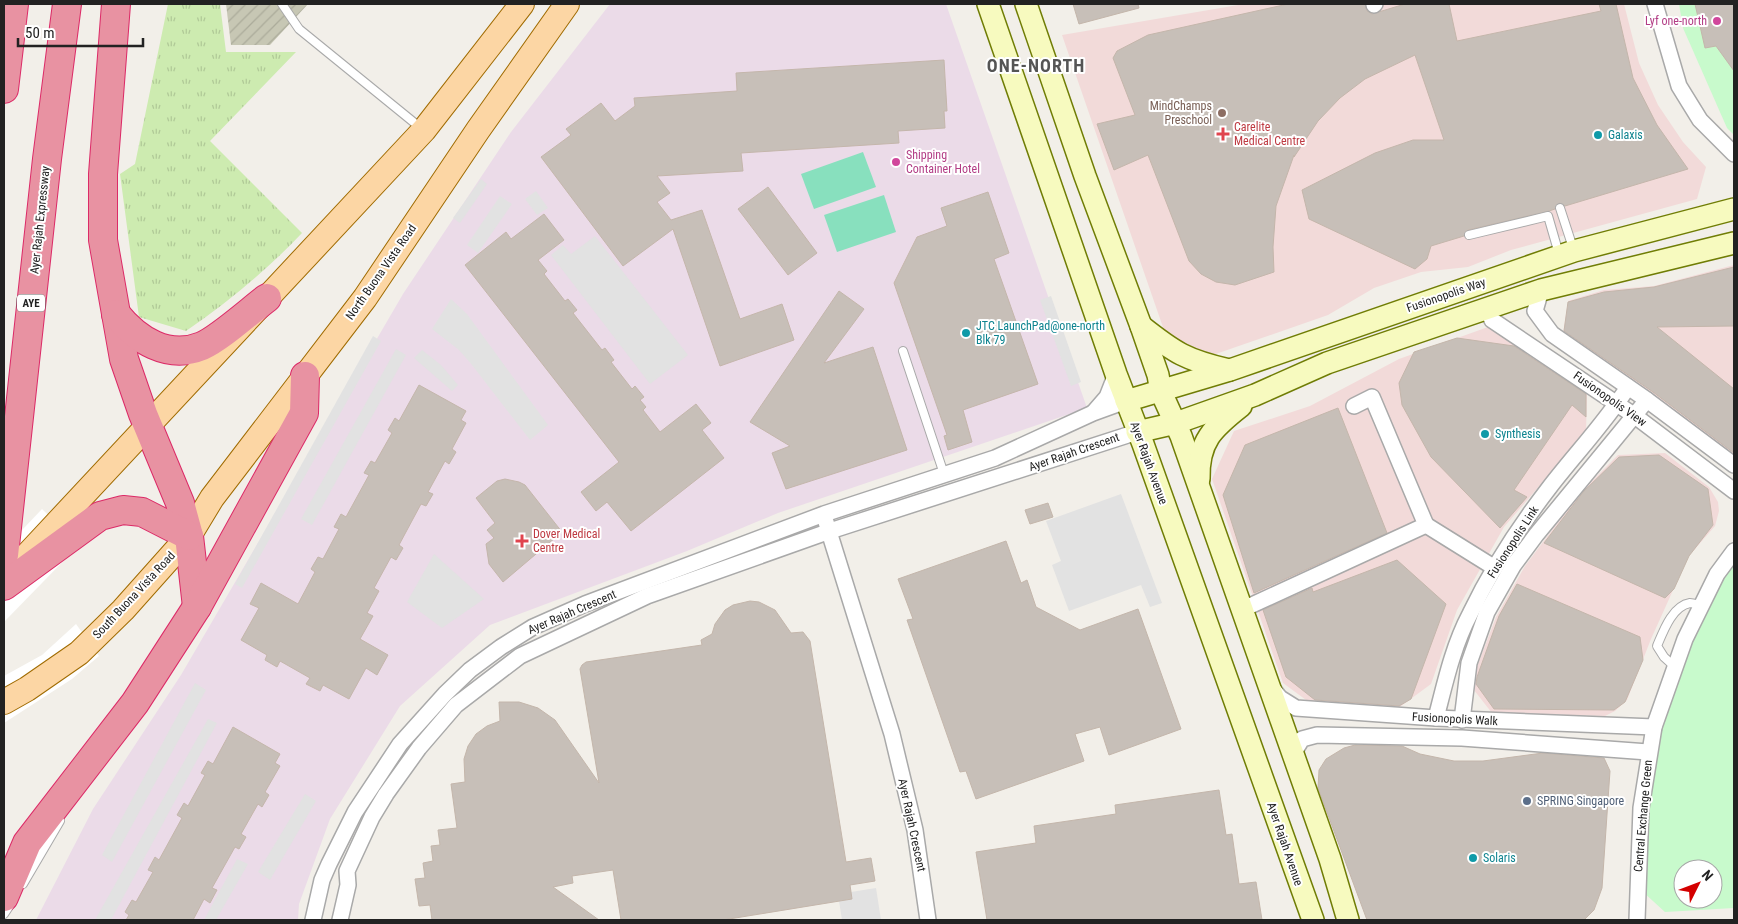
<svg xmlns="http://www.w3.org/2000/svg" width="1738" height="924" viewBox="0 0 1738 924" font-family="'Roboto Condensed',sans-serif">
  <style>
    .commercial { fill: #f2dad9 }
    .industrial { fill: #ebdbe8 }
    .construction { fill: url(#construction-furrows) }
    .grass { fill: url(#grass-tufts) }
    .park { fill: #c8facc; fill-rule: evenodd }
    .pitch { fill: #88e0be }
    .parking { fill: #e2e2e2 }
    .pier { fill: #fff }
    .building { fill: #c7bfb8; stroke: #c4b6ab }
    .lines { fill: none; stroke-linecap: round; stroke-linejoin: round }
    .lane-casing { stroke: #a9a9a9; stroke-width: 10 }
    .street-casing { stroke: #a9a9a9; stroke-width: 18 }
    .secondary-casing { stroke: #707d05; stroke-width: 24 }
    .primary-casing { stroke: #a06b00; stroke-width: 26 }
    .highway-casing { stroke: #dc2a67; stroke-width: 30 }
    .lane { stroke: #fff; stroke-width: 8 }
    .street { stroke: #fff; stroke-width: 15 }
    .secondary { stroke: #f7fabf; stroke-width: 21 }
    .primary { stroke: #fcd6a4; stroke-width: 24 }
    .highway { stroke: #e892a2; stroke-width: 28 }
    .hotel-dot { fill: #d1479c; stroke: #fff; stroke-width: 2 }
    .education-dot { fill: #8d6e63; stroke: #fff; stroke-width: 2 }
    .health-dot { fill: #e0444e; stroke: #fff; stroke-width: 2 }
    .culture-dot { fill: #0f9aa8; stroke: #fff; stroke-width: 2 }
    .service-dot { fill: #5c6f8a; stroke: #fff; stroke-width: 2 }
    .labels { text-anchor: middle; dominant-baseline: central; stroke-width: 4; stroke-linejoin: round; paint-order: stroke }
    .shield { fill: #fff; stroke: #646464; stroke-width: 1 }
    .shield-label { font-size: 11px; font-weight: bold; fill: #222 }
    .hotel-label { font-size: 12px; fill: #b23c85; stroke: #fff; text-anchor: end }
    .education-label { font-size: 12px; fill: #785e54; stroke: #fff; text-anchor: end }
    .health-label { font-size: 12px; fill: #be3a42; stroke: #fff; text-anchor: start }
    .culture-label { font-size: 12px; fill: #0d838f; stroke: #fff; text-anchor: start }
    .street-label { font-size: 12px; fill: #222; stroke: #fff }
    .service-label { font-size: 12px; fill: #4e5e75; stroke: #fff; text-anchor: start }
    .district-label { font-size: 18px; font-weight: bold; letter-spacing: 1px; fill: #555; stroke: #fff }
  </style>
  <defs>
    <pattern id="construction-furrows" width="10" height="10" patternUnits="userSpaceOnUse" patternTransform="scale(1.25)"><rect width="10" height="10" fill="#c7c7b4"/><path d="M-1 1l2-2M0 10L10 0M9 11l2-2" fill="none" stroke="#abab9a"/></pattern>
    <pattern id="grass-tufts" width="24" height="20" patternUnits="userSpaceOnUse" patternTransform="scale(1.25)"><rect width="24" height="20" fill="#cdebb0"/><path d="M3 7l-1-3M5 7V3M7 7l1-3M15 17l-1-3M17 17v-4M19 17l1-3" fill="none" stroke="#b0c997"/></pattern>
  </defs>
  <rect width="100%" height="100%" fill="#f2efe9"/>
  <g class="commercial">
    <path d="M1244,4h380l15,59 19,42 25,37 23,25 -9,32 -186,51 -43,17 -47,5 -47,16 -46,27 -121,42 -41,-21 -104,-301z"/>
    <path d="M1734,265v192l-171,-123 5,-33 36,-11 50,-4z"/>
    <path d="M1488,327l99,66 -1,39 -82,95 -47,83 -26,74 -38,28 -72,-1 -38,-28 -71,-204 22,-48 76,-25 89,-47z"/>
    <path d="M1665,453l44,34 9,15 1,9 -4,15 -27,31 -37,82 -24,61 -12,11 -10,5 -113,-3 -22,-28 26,-68 29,-51 54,-72 39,-39z"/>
  </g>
  <path class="industrial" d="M610,4h336l141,404 -309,105 -91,38 -197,74 -90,81 -70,113 -31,85 -1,16h-262l57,-111 88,-134 222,-381 108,-162z"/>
  <path class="construction" d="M226,4h82l-38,41h-39z"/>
  <path class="grass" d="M168,4h52l6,48h70l-86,89 92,92c-35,37 -74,69 -116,98l-47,-14 -19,-143 15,-10z"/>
  <g class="park">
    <path d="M1679,4h55v131l-7,-7 -44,-100z"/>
    <path d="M1734,564v344l-69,4 -23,-21 2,-57 15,-93 21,-73 42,-89zM1683,869h30v30h-30z"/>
  </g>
  <g class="pitch">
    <path d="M863,152l13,35 -62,22 -13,-35z"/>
    <path d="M884,195l12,37 -59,20 -13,-37z"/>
  </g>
  <g class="parking">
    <path d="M481,179l6,5 -27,39 -7,-5z"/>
    <path d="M536,191l12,17 -11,7 -12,-16z"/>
    <path d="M500,196l12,8 -34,49 -11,-8z"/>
    <path d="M595,236l93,119 -38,29 -99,-129 12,-10 8,9z"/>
    <path d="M1051,296l30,86 -10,4 -31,-86z"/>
    <path d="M451,299l16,15 81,111 -18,15 -58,-75 -13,-15 -27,-21z"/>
    <path d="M373,336l8,5 -139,247 -7,-4z"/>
    <path d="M396,349l10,6 -94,170 -11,-6z"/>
    <path d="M422,350l19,15 17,20 -6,6 -38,-33z"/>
    <path d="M1121,494l41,109 -12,4 -9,-22 -72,26 -17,-46 9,-4 -15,-40z"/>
    <path d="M434,554l50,45 -42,29 -35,-26z"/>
    <path d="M195,683l11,7 -94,172 -10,-7z"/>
    <path d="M208,719l9,4 -106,197h-16z"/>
    <path d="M305,794l11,7 -46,79 -12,-8z"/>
    <path d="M237,859l11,5 -32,56h-12z"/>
    <path d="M876,888l5,32h-39l-3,-19 13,-2 -1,-7z"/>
  </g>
  <g class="pier">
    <path d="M42,509l37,36 -75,77v-73z"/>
    <path d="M76,624l23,32 -27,23 -68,44v-47l38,-21z"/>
  </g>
  <g class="building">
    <path d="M1073,4h65l1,4 -60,16z"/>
    <path d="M1288,4h77l2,7 5,3 33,-10h44l8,37 144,-30 -2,-7h17l17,74 24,47 31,44 -123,37 -6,-3 -4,6 -6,2 -81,19 -4,6 -33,10 -4,13 -12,10 -106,-50 -7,-29 73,-37 38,-13h31l-29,-85 -50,24 -25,19 -22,23 -24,36v-2l-18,51 -3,41 1,25 -39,13 -19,-3 -15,-8 -12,-13 -41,-106 -34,15 -17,-46 38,-9 -22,-57 4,-7 31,-16z"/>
    <path d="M1695,4h39v67l-18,-25 -11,2z"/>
    <path d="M944,60l3,51h-3l1,17 -47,3 1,12 -158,10 2,18 -86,5 13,17 -13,9 14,18 31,-10 38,109 42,-15 12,36 -74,26 -47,-137 -50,37 -82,-109 30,-22 -5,-6 35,-26 14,18 20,-15 -1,-8 103,-7 -1,-18z"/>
    <path d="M768,187l49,66 -29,22 -50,-66z"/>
    <path d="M988,192l21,61 -15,6 44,125 -75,26 9,32 -24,8 -4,-14 3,-1 -53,-152 23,-46 30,-11 -6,-18z"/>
    <path d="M544,214l20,26 -26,20 9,11 -3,3 21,27 3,-2 9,11 -4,3 29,37 3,-2 9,12 -3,2 21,27 3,-3 9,11 -4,3 6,7 -3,3 17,22 36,-28 15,19 -9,7 22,28 -93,73 -24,-29 -11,9 -15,-19 38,-30 -154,-197 41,-33 5,7z"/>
    <path d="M1734,267v59l-77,1 77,62v64l-81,-61 -89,-61 4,-29 36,-10 50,-5z"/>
    <path d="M839,291l25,18 -40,54 49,-16 34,103 -121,39 -14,-36 18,-7 -40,-24z"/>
    <path d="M1457,338l57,8 72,48v23l-14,-12 -58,85 13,7 -27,31 -69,-71 -29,-52 -3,-22 15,-31z"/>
    <path d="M419,385l47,26 -5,9 5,3 -14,26 4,3 -7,12 -4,-3 -17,31 5,2 -7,12 -5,-2 -22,41 4,3 -7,12 -5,-3 -17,31 5,3 -12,22 6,3 -13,23 28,16 -11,20 -11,-7 -17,31 -26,-14 -3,6 -14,-7 4,-6 -30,-17 -3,6 -12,-7 2,-5 -26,-15 18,-32 -9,-4 11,-21 37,21 17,-32 -4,-3 7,-12 5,2 16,-30 -5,-2 7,-13 5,3 23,-42 -5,-2 7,-12 4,2 17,-30 -4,-3 7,-12 4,3z"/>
    <path d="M1338,408l49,125 -133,60 -31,-98 22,-50z"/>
    <path d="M1659,455l49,34 5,36 -24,31 -15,33 -9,9 -121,-55 40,-52 35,-34z"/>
    <path d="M505,479l14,3 6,3 37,47 -59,50 -14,-18 -3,-20 8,-6 -7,-8 8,-7 -19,-25 21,-17z"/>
    <path d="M1048,503l5,14 -23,7 -5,-14z"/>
    <path d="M1006,541l15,42 6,-3 9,27 44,23 58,-21 43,120 -72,26 -9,-28 -25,7 9,27 -108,38 -10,-28 -6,1 -53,-152 6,-1 -15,-40z"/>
    <path d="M1397,560l49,44 -35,95 -12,7 -84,-6 -29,-23 -23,-67 49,-22 1,4z"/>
    <path d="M1517,584l123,53 3,23 -18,42 -11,8 -120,-1 -18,-25 1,-7 22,-61z"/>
    <path d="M750,601l9,1 16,8 16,23 12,-1 7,9 36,221 25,-4 4,23 -25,4 2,14 -129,21h-102l-8,-50 -41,6 1,7 -20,4 46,33h-167l-2,-15 -11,1 -4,-27 10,-1 -2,-15 10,-2 -2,-15 9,-1 -2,-15 19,-2 -6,-44 14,-2 -1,-23 4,-13 8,-12 11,-8 13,-5 -1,-19h20l19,6 17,12 44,63 -19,-114 2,-4 4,-3 116,-17 -1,-5 11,-6 3,-10 10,-14 8,-5z"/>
    <path d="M233,727l47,27 -5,9 5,3 -15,26 4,3 -7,12 -4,-3 -17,30 5,3 -7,12 -4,-2 -23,41 5,2 -7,13 -6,-4 -11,21h-67l3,-5 -4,-3 7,-12 4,2 17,-30 -5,-2 7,-13 4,3 23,-42 -5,-3 7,-12 4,3 17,-31 -4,-2 7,-12 5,3z"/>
    <path d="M1355,745l47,1 18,8 34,7h29l60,-8 61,5 6,13 -4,58 -4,59 -8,22 -10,10h-217l-49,-132 1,-18 7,-11 18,-11z"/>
    <path d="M1219,790l7,45 6,-1 7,50 17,-2 6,38h-275l-11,-68 60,-9 -2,-17 82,-12 -1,-9z"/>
  </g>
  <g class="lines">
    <g class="lane-casing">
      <g id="lane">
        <path d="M282,4l17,25 123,100"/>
        <path d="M1560,208l14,43"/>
        <path d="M1469,235l79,-19 11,38"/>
        <path d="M903,351l41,123"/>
        <path d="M1675,667l-11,-10 -7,-11c6,-14 15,-40 33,-43 3,0 8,2 12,3"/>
        <path d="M23,884l37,-63"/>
        <path d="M4,914l8,-12"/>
      </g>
    </g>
    <g class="street-casing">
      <g id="street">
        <path d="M1655,4l24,82 21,34 34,34"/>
        <path d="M1374,5l1,-1"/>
        <path d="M1541,290l-6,21 17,23 95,66 87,65"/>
        <path d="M1487,308l5,12 143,96 99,75"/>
        <path d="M1094,412l13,-15 9,-23"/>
        <path d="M826,522l66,212 23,96 13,90"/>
        <path d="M1426,525l69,43"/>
        <path d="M1252,605l174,-80 -54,-128 -18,9"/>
        <path d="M1273,689l7,9 16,10 140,10 218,9"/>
        <path d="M1436,718c9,-35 17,-72 34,-104 21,-44 49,-87 79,-126 26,-34 56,-65 79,-101"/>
        <path d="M1462,720l7,-57 18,-51 26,-46 23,-31 111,-135"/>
        <path d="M1293,754l9,-15 15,-4 145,3 186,14"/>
        <path d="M313,920l9,-40 7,-16 26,-52 45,-68 45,-50 25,-24 31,-23 32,-20 52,-23 239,-90 171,-56 98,-45 33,-12"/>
        <path d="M340,920l8,-35 -1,-14 25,-54 14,-23 33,-46 37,-43 64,-49 127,-60 183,-65 307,-99"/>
        <path d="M1637,920l4,-112 13,-81 31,-88 32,-65 17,-23"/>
      </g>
    </g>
    <g class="secondary-casing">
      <g id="secondary">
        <path d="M988,4l128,370 27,70 170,476"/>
        <path d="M1026,4l59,172 56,150 17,49 3,17 20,44 149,423 18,61"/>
        <path d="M1141,326c34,27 45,34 88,44"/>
        <path d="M1126,401l104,-31 344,-119 160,-42"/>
        <path d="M1137,432l39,-9 79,-28 72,-32 214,-73 193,-47"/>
        <path d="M1199,479c-1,-38 14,-51 42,-73"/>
      </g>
    </g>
    <g class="primary-casing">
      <g id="primary">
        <path d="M14,569l410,-439 98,-126"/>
        <path d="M4,702l23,-13 52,-36 44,-43 66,-74 23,-38 153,-200 113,-168 89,-126"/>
      </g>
    </g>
    <g class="highway-casing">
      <g id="highway">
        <path d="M116,4l-13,170v66l21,119 19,55 37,89 9,33 8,71"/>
        <path d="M4,89l10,-85"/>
        <path d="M116,314c21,26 52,46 86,32 17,-7 49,-36 65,-48"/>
        <path d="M4,555l43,-396 20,-155"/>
        <path d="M4,586l96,-70 23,-6 19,2 47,24"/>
        <path d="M4,897l23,-54 108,-140 62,-96 107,-194 1,-37"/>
      </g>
    </g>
    <use href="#lane" class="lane"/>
    <use href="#street" class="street"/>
    <use href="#secondary" class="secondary"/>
    <use href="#primary" class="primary"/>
    <use href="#highway" class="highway"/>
  </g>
  <g class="hotel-dot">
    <circle cx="1717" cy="21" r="5"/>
    <circle cx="896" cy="162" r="5"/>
  </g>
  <circle class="education-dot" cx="1222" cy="113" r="5"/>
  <g class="health-dot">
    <path d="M1220.5 126.5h5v5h5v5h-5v5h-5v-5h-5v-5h5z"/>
    <path d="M519.5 533.5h5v5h5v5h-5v5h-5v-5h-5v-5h5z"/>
  </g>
  <g class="culture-dot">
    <circle cx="1598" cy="135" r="5"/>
    <circle cx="966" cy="333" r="5"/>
    <circle cx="1485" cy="434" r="5"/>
    <circle cx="1473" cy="858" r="5"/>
  </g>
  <circle class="service-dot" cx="1527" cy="801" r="5"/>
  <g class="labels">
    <rect class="shield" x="17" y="294.5" width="28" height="17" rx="4"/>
    <g class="shield-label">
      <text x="31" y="303">AYE</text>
    </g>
    <g class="hotel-label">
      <text x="1707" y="21">Lyf one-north</text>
      <text x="906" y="155" text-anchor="start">Shipping<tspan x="906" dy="14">Container Hotel</tspan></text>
    </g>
    <g class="education-label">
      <text x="1212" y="106">MindChamps<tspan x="1212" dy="14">Preschool</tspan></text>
    </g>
    <g class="health-label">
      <text x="1234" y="127">Carelite<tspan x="1234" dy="14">Medical Centre</tspan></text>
      <text x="533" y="534">Dover Medical<tspan x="533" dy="14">Centre</tspan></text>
    </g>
    <g class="culture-label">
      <text x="1608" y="135">Galaxis</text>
      <text x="976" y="326">JTC LaunchPad@one-north<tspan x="976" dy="14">Blk 79</tspan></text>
      <text x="1495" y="434">Synthesis</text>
      <text x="1483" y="858">Solaris</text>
    </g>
    <g class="street-label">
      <text transform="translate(40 220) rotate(-84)">Ayer Rajah Expressway</text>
      <text transform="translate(381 272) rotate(-55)">North Buona Vista Road</text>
      <text transform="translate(1446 295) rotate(-19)">Fusionopolis Way</text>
      <text transform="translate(1610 399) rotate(35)">Fusionopolis View</text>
      <text transform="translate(1074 452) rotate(-19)">Ayer Rajah Crescent</text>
      <text transform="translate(1149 463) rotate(70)">Ayer Rajah Avenue</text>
      <text transform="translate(1513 542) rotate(-57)">Fusionopolis Link</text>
      <text transform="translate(134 595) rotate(-47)">South Buona Vista Road</text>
      <text transform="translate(572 612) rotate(-23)">Ayer Rajah Crescent</text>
      <text transform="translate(1455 719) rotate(3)">Fusionopolis Walk</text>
      <text transform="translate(1643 816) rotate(-85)">Central Exchange Green</text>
      <text transform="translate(912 825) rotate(78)">Ayer Rajah Crescent</text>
      <text transform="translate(1285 844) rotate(71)">Ayer Rajah Avenue</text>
    </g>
    <g class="service-label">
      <text x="1537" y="801">SPRING Singapore</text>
    </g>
    <g class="district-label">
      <text x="1036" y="65">ONE-NORTH</text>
    </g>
  </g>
  <rect width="1738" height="924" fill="none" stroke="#222222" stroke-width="10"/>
  <g transform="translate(1698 884) rotate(48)"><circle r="24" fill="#ffffff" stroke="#a7a7a7"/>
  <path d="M0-4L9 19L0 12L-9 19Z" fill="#d40000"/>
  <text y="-8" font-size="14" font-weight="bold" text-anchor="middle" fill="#222222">N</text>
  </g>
  <path d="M18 38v8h125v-8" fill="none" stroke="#222222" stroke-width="2.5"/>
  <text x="25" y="38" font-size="15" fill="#222222" stroke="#ffffff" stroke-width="4" paint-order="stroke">50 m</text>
</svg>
